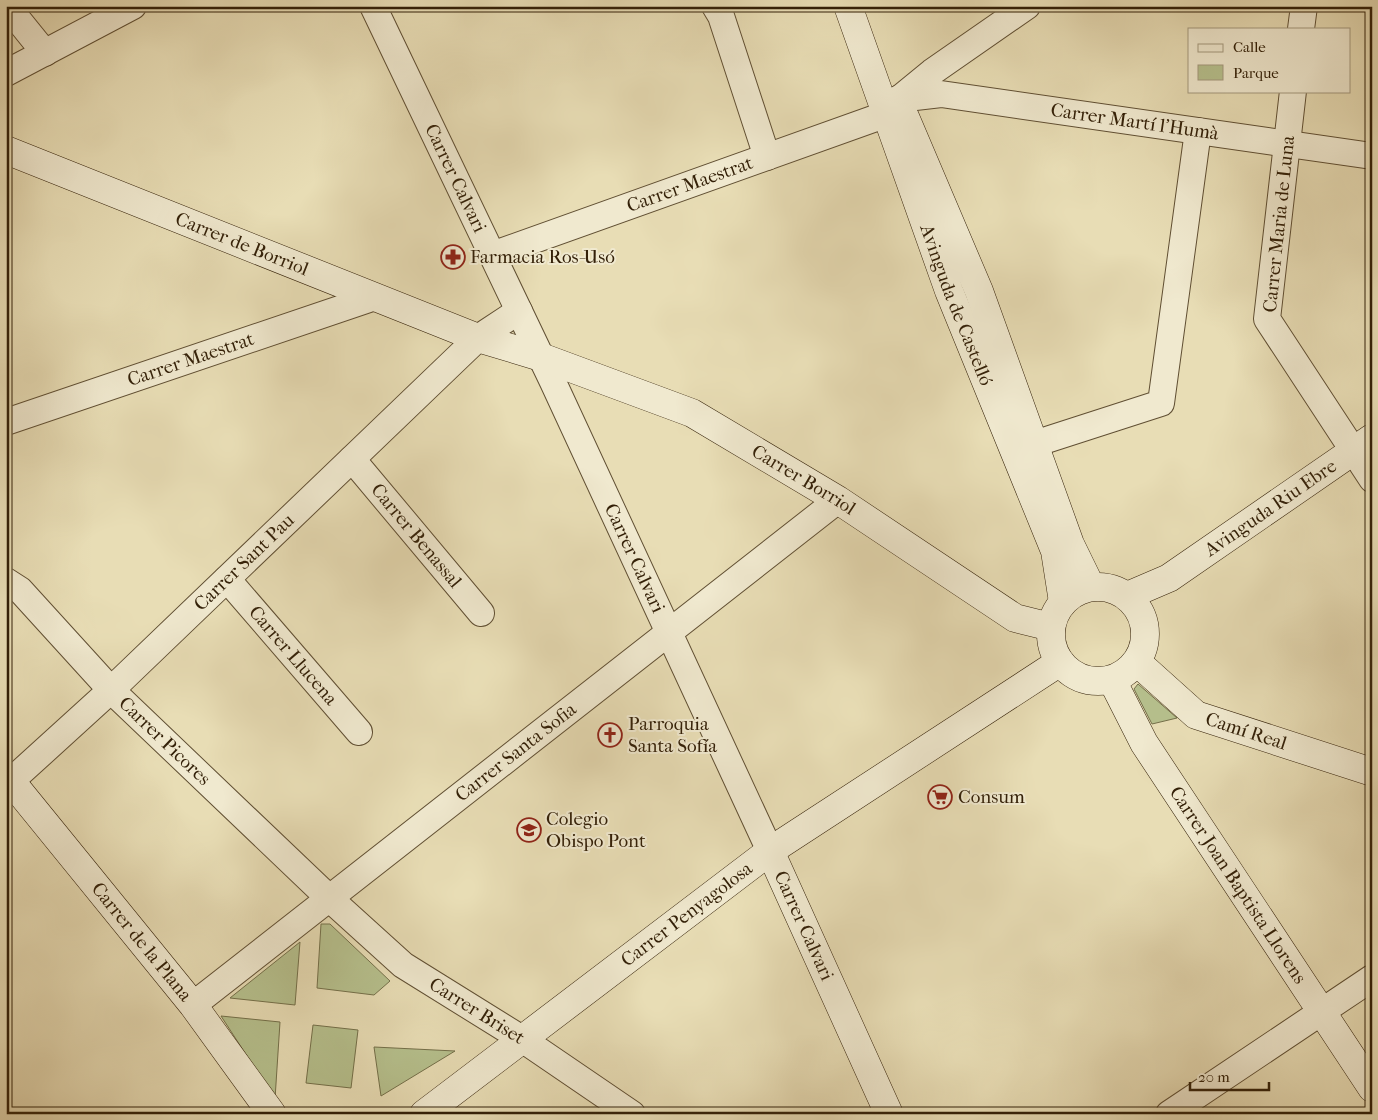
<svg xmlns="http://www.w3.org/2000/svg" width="1378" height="1120" viewBox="0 0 1378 1120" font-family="'IM FELL French Canon',serif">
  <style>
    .green { fill: #b6c08d; stroke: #74704a }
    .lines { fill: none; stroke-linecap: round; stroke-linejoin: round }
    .street-casing { stroke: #604f33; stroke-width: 28 }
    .secondary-casing { stroke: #332008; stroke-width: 29 }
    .street { stroke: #f0e9cf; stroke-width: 26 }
    .secondary { stroke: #f0e9cf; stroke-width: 28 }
    .labels { text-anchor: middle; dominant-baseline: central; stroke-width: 4; stroke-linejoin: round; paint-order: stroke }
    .street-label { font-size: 19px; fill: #332008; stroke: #f0e9cf }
    .poi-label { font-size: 19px; fill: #332008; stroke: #f0e9cf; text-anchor: start }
  </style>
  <rect width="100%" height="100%" fill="#e8ddb5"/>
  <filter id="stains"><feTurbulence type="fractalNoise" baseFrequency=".004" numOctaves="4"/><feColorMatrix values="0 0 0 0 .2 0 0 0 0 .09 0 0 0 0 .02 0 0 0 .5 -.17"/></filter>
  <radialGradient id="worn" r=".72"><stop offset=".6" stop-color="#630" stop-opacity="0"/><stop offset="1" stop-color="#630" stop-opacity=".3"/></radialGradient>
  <g class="green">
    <path d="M1138,684l39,34 -25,6 -18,-35z"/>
    <path d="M321,924h9l60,57 -16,14 -57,-7z"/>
    <path d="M300,942l-5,63 -65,-7z"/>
    <path d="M221,1016l59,6 -5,77z"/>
    <path d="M313,1025l45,5 -7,58 -45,-5z"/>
    <path d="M374,1047l81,4 -74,45z"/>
  </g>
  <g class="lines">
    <g class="street-casing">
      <g id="street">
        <path d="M7,6l38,47"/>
        <path id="s1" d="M373,6l180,376 217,469"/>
        <path d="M715,6l6,10 46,141"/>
        <path d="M1301,29l3,-23"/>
        <path d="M6,73l127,-67"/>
        <path d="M1293,91l-26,228 105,160"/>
        <path id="s2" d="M898,99l43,-5 431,62"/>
        <path d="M899,99l33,-27 95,-66"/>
        <path id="s3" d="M492,255l395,-141"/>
        <path id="s4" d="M6,422l369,-125"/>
        <path d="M1034,444l127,-41 37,-272"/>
        <path id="s5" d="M352,459l129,154"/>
        <path id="s6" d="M227,579l132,153"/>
        <path id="s7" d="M6,581l14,9 91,100 218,208 74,67 119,74 110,75"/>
        <path id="s8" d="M6,783l5,-2 100,-91 367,-352 41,-27"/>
        <path id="s9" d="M193,1005l645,-505"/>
        <path d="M1169,1114l203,-136"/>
      </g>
    </g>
    <g class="secondary-casing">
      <g id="secondary">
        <path id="s10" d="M848,6l101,285 106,260 8,51"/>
        <path d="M905,117l74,174 91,253 21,43"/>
        <path id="s11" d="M6,150l472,188 63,19 151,56 146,87 177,118 36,9"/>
        <circle cx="1098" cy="634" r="47"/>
        <path id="s12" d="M1127,596l42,-18 203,-140"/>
        <path id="s13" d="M1137,662l59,53 176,57"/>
        <path id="s14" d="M1112,680l32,63 228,345"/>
        <path id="s15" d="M6,775l187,230 79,109"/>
        <path id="s16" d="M770,851l119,263"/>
        <path id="s17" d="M424,1114l346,-263 290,-189"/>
      </g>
    </g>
    <use href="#street" class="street"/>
    <use href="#secondary" class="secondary"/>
  </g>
  <defs>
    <g id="pharmacy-ring" transform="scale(1.25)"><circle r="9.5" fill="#f0e9cf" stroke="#8f2418" stroke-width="1.5"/><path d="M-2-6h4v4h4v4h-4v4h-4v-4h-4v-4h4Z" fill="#8f2418"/></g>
    <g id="church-ring" transform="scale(1.25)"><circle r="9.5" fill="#f0e9cf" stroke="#8f2418" stroke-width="1.5"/><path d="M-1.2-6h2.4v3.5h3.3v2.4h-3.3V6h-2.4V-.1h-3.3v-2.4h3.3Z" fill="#8f2418"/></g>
    <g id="supermarket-ring" transform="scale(1.25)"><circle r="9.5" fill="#f0e9cf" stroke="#8f2418" stroke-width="1.5"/><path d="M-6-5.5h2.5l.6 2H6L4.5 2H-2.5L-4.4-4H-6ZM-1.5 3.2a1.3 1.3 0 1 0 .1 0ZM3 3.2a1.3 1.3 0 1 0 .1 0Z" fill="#8f2418"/></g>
    <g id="school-ring" transform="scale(1.25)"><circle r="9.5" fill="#f0e9cf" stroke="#8f2418" stroke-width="1.5"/><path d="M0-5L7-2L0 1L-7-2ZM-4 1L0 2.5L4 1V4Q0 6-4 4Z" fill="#8f2418"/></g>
  </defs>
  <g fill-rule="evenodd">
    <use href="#pharmacy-ring" x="453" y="257"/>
    <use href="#church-ring" x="610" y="735"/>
    <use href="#supermarket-ring" x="940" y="797"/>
    <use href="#school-ring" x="529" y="830"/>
  </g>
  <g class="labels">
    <g class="street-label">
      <text stroke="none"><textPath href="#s2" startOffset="239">Carrer Martí l'Humà</textPath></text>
      <text stroke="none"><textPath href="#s1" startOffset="191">Carrer Calvari</textPath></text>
      <text stroke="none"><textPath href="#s3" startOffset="210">Carrer Maestrat</textPath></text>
      <text transform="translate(1279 224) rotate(-84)">Carrer Maria de Luna</text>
      <text stroke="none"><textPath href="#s11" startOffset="254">Carrer de Borriol</textPath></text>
      <text stroke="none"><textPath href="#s10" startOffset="318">Avinguda de Castelló</textPath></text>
      <text stroke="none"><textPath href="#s4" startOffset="195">Carrer Maestrat</textPath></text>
      <text stroke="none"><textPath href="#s11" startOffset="865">Carrer Borriol</textPath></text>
      <text stroke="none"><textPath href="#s12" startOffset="169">Avinguda Riu Ebre</textPath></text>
      <text stroke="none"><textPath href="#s5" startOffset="100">Carrer Benassal</textPath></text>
      <text stroke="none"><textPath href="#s1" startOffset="611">Carrer Calvari</textPath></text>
      <text stroke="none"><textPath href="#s8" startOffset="325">Carrer Sant Pau</textPath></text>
      <text stroke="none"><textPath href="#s6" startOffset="101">Carrer Llucena</textPath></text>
      <text stroke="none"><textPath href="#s13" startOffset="132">Camí Real</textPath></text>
      <text stroke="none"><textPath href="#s7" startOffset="226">Carrer Picores</textPath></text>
      <text stroke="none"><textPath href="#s9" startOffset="410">Carrer Santa Sofia</textPath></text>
      <text stroke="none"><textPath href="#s14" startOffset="241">Carrer Joan Baptista Llorens</textPath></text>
      <text stroke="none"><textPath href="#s17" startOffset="330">Carrer Penyagolosa</textPath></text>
      <text stroke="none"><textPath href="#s16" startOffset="82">Carrer Calvari</textPath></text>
      <text stroke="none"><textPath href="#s15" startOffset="215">Carrer de la Plana</textPath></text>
      <text stroke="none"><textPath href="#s7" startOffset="640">Carrer Briset</textPath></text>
    </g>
    <g class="poi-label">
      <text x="470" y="257">Farmacia Ros-Usó</text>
      <text x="628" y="724">Parroquia<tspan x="628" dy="22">Santa Sofía</tspan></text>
      <text x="958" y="797">Consum</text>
      <text x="546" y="819">Colegio<tspan x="546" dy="22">Obispo Pont</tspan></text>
    </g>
  </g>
  <rect width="1378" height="1120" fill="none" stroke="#e8ddb5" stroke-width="25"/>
  <rect x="8" y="8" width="1363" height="1105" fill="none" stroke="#332008" stroke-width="2.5"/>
  <rect x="12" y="12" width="1353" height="1095" fill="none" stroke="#332008"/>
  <rect x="1188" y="28" width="162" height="65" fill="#f0e9cf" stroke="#a4997f"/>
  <rect x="1198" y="44" width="25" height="8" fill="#f0e9cf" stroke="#a4997f"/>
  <text x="1233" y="52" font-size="15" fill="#332008">Calle</text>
  <rect x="1198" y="65" width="25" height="15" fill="#b6c08d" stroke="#a4997f"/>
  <text x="1233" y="78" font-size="15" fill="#332008">Parque</text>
  <path d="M1190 1082v8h79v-8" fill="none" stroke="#332008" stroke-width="2.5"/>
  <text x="1198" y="1082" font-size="15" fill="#332008" stroke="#f0e9cf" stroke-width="4" paint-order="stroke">20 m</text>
  <rect width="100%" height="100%" filter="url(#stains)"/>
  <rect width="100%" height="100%" fill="url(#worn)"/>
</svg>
